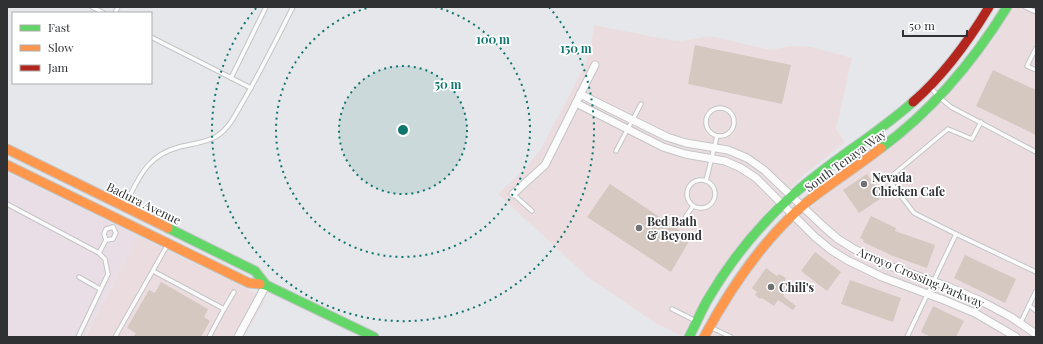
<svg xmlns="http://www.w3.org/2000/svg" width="1043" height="344" viewBox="0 0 1043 344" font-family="'Playfair Display',serif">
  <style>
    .commercial { fill: #ebdddf }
    .industrial { fill: #e9dee6 }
    .building { fill: #d4c8c1 }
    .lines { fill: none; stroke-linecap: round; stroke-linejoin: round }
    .lane-casing { stroke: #c4c5c7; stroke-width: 5.5 }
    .street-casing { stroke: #c4c5c7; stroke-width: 9 }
    .fast-casing { stroke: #c4c5c7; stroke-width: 11 }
    .slow-casing { stroke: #c4c5c7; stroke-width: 11 }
    .jam-casing { stroke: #c4c5c7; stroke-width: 11 }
    .lane { stroke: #fbfbfc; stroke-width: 3.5 }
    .street { stroke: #fbfbfc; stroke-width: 7 }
    .fast { stroke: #63d668; stroke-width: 9 }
    .slow { stroke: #ff974d; stroke-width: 9 }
    .jam { stroke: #b3261e; stroke-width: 9 }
    .ring { fill: none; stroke: #0f766e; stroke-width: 2; stroke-dasharray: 2 4 }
    .poi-dot { fill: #6f7173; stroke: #fff; stroke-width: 1.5 }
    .labels { text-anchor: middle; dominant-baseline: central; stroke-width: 3.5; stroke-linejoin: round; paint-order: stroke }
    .street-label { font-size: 12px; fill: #2f3133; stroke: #fff }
    .poi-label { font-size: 12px; font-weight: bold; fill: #2f3133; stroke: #fff; text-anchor: start }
    .centre { fill: #0f766e; stroke: #fff; stroke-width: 2 }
    .ring-label { font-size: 12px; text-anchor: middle; font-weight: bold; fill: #0f766e; stroke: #fff; stroke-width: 3.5; stroke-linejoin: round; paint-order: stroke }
  </style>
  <rect width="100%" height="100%" fill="#e5e7ea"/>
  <g class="commercial">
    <path d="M1012,7h24v330h-327l14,-27 25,-37 28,-35 32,-30 36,-27 45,-32 40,-33 35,-38 32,-42z"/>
    <path d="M594,25l76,15 11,1 29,-5 61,14 20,-4 20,1 41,11 -16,71 9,13 -40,32 -36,35 -34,40 -29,42 -24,45 -27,-13 -67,-46 -90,-83 28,-26 16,-21 44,-84 6,-23z"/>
    <path d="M138,236l128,62 -22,39h-159z"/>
  </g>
  <path class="industrial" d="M7,173l131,63 -54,101h-77z"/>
  <g class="building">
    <path d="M695,45l96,20 -9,39 -94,-20z"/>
    <path d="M993,70l43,20v45l-60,-29z"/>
    <path d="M867,174l16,23 -24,16 -16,-23z"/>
    <path d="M610,184l81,54 -20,34 -84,-55z"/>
    <path d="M871,216l25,12 -1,3 40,14 -8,23 -34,-12 -30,-14 1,-2 -4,-2z"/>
    <path d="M815,252l26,20 -14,19 -26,-20z"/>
    <path d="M965,255l51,24 -11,24 -51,-25z"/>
    <path d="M766,268l11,8 2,-2 7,4 -1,3 6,4 -8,11 13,10 -3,4 -15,-10 -4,6 -12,-8 -2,1 -5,-4 2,-3 -5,-4z"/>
    <path d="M850,280l51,18 -8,24 -52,-18z"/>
    <path d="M161,282l47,27 -4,8 6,4 -9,16h-68l3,-4 -9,-5 22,-38 6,3z"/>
    <path d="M933,306l31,15 -8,16h-25l-10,-5z"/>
  </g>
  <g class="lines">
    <g class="lane-casing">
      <g id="lane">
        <path d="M92,7l12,6"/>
        <path d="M1025,7l11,5"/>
        <path d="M115,13l3,-6"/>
        <path d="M151,37l100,51"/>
        <path d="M1036,48l-9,18 9,4"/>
        <path d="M231,78l35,-71"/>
        <path d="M930,87l9,10 12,10 85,45"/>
        <circle cx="720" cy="122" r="14"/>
        <path d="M616,151l25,-47"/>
        <circle cx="701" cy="194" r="14"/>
        <path d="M706,181l11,-45"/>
        <path d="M513,194l19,17"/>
        <path d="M7,204l92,49 6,6 3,15 -30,63"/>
        <path d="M125,205c14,-27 21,-49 54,-58 12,-3 27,-4 38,-11 11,-7 18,-20 24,-31 19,-32 35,-65 52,-98"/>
        <path d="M686,216l7,-10"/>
        <path d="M956,234l80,38"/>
        <path d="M106,240l7,-1 3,-6 -3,-6"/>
        <path d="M106,240l-2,-6 2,-5 7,-2"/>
        <path d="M99,253l7,-13"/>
        <path d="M153,271l71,38 -15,28"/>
        <path d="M79,277l21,12"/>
        <path d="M1029,305l7,6"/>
        <path d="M224,309l10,-17"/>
        <path d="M672,309l24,12"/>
        <path d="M1020,324l16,-33"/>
        <path d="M710,327l21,10"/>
        <path d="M115,337l53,-93"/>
        <path d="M907,337l49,-103 -42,-21 -26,-34 60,-50 24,10 9,-17"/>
      </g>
    </g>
    <g class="street-casing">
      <g id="street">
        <path d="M580,94l87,43 19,6 42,7 19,8 17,12 60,57 14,12 16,10 33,16 62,22 32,14 30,16 25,17"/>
        <path d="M576,103l87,44 22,7 40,7 16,7 15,10 59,59 16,13 16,10 35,17 62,23 31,13 41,24"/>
        <path d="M513,194l32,-29 50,-100"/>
        <path d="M238,337l28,-52"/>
      </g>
    </g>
    <g class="fast-casing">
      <g id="fast">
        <path d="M881,148c52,-38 92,-86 126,-141"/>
        <path d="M168,228l87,43 11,14"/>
        <path d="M260,284l6,1 108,52"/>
        <path d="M689,337c7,-13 12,-26 19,-38 23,-39 53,-76 87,-106 37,-33 81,-58 118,-91"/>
      </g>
    </g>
    <g class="slow-casing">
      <g id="slow">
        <path d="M7,149l161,79"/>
        <path d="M7,165l242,118 11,1"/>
        <path d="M704,337c27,-50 59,-98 103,-135 24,-19 50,-35 74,-54"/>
      </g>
    </g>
    <g class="jam-casing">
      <path id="jam" d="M913,102c31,-27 55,-60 76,-95"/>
    </g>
    <use href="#lane" class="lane"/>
    <use href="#street" class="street"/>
    <use href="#fast" class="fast"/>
    <use href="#slow" class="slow"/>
    <use href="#jam" class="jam"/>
  </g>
  <circle cx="403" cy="130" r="64" fill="#0f766e" fill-opacity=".12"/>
  <g class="ring">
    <circle cx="403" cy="130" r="64"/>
    <path d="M435 7A127 127 0 1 1 371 7"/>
    <path d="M549 7A191 191 0 1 1 257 7"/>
  </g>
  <g class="poi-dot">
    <circle cx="864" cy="184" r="4"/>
    <circle cx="639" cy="228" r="4"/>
    <circle cx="771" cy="287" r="4"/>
  </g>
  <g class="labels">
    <g class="street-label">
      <text transform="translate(845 160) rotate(-36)">South Tenaya Way</text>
      <text transform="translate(144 203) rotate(26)">Badura Avenue</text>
      <text transform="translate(921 277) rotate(23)">Arroyo Crossing Parkway</text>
    </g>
    <g class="poi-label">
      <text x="872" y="177">Nevada<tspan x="872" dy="14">Chicken Cafe</tspan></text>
      <text x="647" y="221">Bed Bath<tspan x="647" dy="14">&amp; Beyond</tspan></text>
      <text x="779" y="287">Chili's</text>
    </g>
  </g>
  <circle cx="403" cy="130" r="6" class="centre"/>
  <g class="ring-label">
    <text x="493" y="44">100 m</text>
    <text x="576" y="53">150 m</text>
    <text x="448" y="89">50 m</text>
  </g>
  <rect width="1043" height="344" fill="none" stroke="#2f3133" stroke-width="16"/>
  <rect x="12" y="12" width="140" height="72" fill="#ffffff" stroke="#acadad"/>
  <rect x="20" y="25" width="20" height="6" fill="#63d668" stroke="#acadad"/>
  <text x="48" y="32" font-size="12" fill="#2f3133">Fast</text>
  <rect x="20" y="45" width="20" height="6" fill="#ff974d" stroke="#acadad"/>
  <text x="48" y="52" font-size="12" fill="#2f3133">Slow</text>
  <rect x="20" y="65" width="20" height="6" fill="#b3261e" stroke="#acadad"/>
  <text x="48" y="72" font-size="12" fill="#2f3133">Jam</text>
  <path d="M903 30v6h64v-6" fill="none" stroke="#2f3133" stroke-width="2"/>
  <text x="909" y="30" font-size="12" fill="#2f3133" stroke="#ffffff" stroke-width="3" paint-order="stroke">50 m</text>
</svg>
